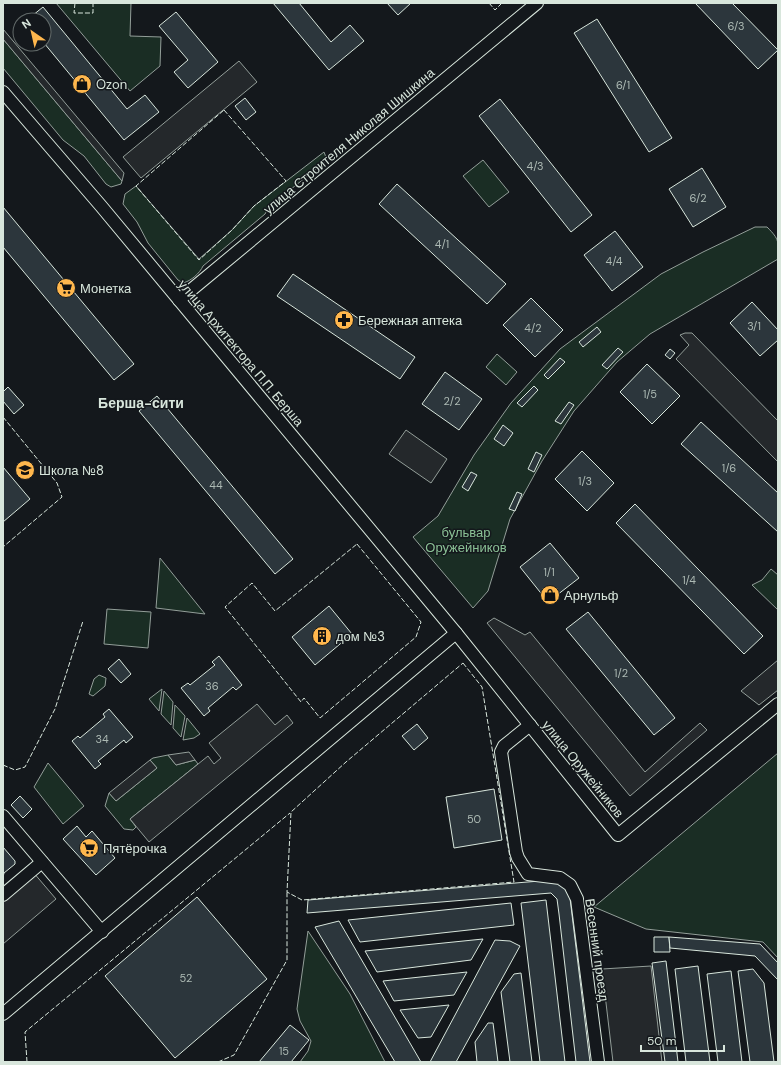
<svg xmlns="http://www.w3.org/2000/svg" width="781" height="1065" viewBox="0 0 781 1065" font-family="'DM Sans',sans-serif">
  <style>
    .green { fill: #1a2d24; stroke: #939e99 }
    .parking { fill: #24282b; stroke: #939e99 }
    .building { fill: #2c363c; stroke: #d8e6dc }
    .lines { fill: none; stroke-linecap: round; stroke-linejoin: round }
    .minor-casing { stroke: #d8e6dc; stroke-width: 14 }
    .minor { stroke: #14181c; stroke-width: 12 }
    .fence { stroke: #d8e6dc; stroke-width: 1; stroke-dasharray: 5 2; stroke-linecap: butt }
    .labels { text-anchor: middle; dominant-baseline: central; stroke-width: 3; stroke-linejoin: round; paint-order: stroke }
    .number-label { font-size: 11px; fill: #adbab4 }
    .poi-label { font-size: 13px; fill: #d8e6dc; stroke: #14181c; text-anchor: start }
    .street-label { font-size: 13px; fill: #d8e6dc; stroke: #14181c }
    .park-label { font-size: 13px; fill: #8ac095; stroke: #14181c }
    .neighbourhood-label { font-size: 14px; font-weight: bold; fill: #d8e6dc; stroke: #14181c }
  </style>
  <rect width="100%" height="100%" fill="#14181c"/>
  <g class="green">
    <path d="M56,3h75l-1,33 31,1 -1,29 -30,25z"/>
    <path d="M3,39l119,142 -1,3 -10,3 -5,-3 -22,-28 -21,-16 -60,-72z"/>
    <path d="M324,152l3,8 -58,47 -4,7 -62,52c-3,7 -12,15 -20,17l-5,-3 -30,-37 -11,-21 -14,-18 2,-10 11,-8 63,73 33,-29 22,-24z"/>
    <path d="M483,160l26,32 -20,15 -26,-31z"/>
    <path d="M755,227h12c13,13 11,14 11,32l-128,75 -33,28 -43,49 -32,50 -32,58 -22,72 -15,17 -60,-71 25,-21 36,-61 37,-52 49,-54 101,-75 42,-22z"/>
    <path d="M497,354l20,18 -11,13 -20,-18z"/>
    <path d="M160,558l45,56 -49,-6z"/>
    <path d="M771,569l7,6v35l-26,-25 10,-5z"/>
    <path d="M107,609l44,3 -3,36 -44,-4z"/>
    <path d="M99,675l7,3 -1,8 -12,10 -4,-2 5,-15z"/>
    <path d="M162,689l-3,22 -10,-12z"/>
    <path d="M164,691l9,11 -2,23 -10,-11z"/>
    <path d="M175,705l10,11 -4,21 -8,-9z"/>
    <path d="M187,718l13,16 -6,4 -11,2z"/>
    <path d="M778,753v205l-15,-16 -117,-13 -52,-22z"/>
    <path d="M168,755l8,10 19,-5 3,4 -68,55 6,8 -3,3 -9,-1 -19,-23 4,-13 7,8 41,-33 -7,-8 3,-2z"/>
    <path d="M48,763l36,43 -21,18 -29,-37z"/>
    <path d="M308,931l42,63 35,68h-85l8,-11 3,-10 -11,-20 -3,-12z"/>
  </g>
  <g class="parking">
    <path d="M3,29l121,144 -2,8 -119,-142z"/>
    <path d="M239,61l18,21 -116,96 -18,-21z"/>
    <path d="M685,333h7l86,88v41l-102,-103 13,-14 -9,-10z"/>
    <path d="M406,430l41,29 -16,24 -42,-29z"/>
    <path d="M494,618l31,17 5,-3 115,140 55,-49 7,7 -77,66 -143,-173z"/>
    <path d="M778,660v30l-19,15 -18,-14z"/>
    <path d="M257,704l18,21 12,-10 6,8 -144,119 -19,-23 78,-63 6,8 7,-6 -12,-15z"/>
    <path d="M189,752l6,8 -19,5 -8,-10z"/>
    <path d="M150,760l7,8 -41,33 -7,-8z"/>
    <path d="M33,872l23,27 -53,45v-45z"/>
    <path d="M651,966l11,96h-49l-11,-93z"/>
  </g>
  <g class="building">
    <path d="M273,3h26l32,39 19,-17 14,16 -35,29z"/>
    <path d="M387,3h24l-13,12z"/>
    <path d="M695,3h37l46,47 -20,19z"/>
    <path d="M43,7l84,102 18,-14 14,17 -35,28 -80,-97v-23h-17z"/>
    <path d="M176,12l42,50 -30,26 -14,-16 14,-12 -29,-34z"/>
    <path d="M597,19l75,119 -23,14 -75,-119z"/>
    <path d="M245,98l11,14 -10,8 -11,-14z"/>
    <path d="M500,99l92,116 -21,17 -92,-116z"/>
    <path d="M702,168l24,39 -33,20 -24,-38z"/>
    <path d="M397,184l109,100 -19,20 -108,-100z"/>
    <path d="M3,207l131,157 -20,16 -111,-133z"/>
    <path d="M615,231l28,36 -31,24 -28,-36z"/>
    <path d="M293,274l122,83 -15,22 -123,-83z"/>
    <path d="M531,298l32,32 -28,27 -32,-32z"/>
    <path d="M752,302l26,28v10l-18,16 -30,-33z"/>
    <path d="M597,327l4,5 -18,15 -4,-5z"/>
    <path d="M618,348l5,4 -16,17 -5,-4z"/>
    <path d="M670,349l5,4 -5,6 -5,-4z"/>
    <path d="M560,358l5,4 -17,17 -4,-4z"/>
    <path d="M647,364l33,32 -28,28 -32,-32z"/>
    <path d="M445,372l37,27 -23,31 -37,-26z"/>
    <path d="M534,386l4,4 -16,17 -5,-4z"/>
    <path d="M8,387l16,18 -10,9 -11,-13v-9z"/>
    <path d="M157,396l136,163 -18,15 -136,-163z"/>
    <path d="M569,402l5,3 -13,19 -6,-3z"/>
    <path d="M701,422l77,71v39l-97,-88z"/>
    <path d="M503,425l10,8 -9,13 -10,-7z"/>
    <path d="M582,451l32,32 -27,28 -32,-32z"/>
    <path d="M536,452l6,3 -8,17 -6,-3z"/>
    <path d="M3,467l27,32 -27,23z"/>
    <path d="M471,472l6,3 -9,16 -6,-4z"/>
    <path d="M517,492l5,2 -7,17 -6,-2z"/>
    <path d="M635,504l128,132 -19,18 -128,-131z"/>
    <path d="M550,543l29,35 -31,24 -28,-35z"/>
    <path d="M329,606l23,28 -37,31 -23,-28z"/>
    <path d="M588,612l87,106 -21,17 -88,-106z"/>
    <path d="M219,656l23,29 -6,5 -3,-3 -25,21 2,3 -6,5 -23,-28 7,-5 2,2 25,-20 -3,-3z"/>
    <path d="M119,659l12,15 -10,9 -13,-14z"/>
    <path d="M109,709l24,28 -7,6 -2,-3 -26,21 3,3 -6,5 -23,-28 6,-5 2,2 25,-21 -2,-3z"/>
    <path d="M417,724l11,14 -14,12 -12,-14z"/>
    <path d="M494,789l8,51 -48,8 -8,-51z"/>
    <path d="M20,796l12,13 -9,9 -12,-13z"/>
    <path d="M77,826l9,11 6,-6 23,27 -19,17 -33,-36z"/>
    <path d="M3,847l12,14v3l-11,9 -1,4z"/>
    <path d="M552,880l14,9 4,9 20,164h-14l-17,-148 -2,-15 -6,-6 -244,20 1,-13z"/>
    <path d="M197,897l70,82 -92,79 -70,-82z"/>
    <path d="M546,900l19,162h-25l-19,-159z"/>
    <path d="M511,903l3,22 -154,17 -12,-22z"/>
    <path d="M339,921l82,141h-26l-80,-135z"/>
    <path d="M654,937h15l1,15h-16z"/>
    <path d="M669,937l91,7 18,19v17l-23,-24 -85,-8z"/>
    <path d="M483,939l-12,21 -94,12 -12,-21z"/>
    <path d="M495,940l15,1 10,5 -64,116h-26z"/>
    <path d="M666,961l12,101h-13l-13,-99z"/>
    <path d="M698,966l12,96h-24l-11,-93z"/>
    <path d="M753,969l11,14 10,79h-24l-12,-91z"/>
    <path d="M731,971l11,91h-24l-11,-88z"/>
    <path d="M467,972l-13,23 -60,6 -11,-20z"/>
    <path d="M521,973l11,89h-22l-9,-70 13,-18z"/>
    <path d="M449,1005l-18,32 -13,1 -18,-28z"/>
    <path d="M488,1023h5l5,39h-21l-2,-20z"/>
    <path d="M290,1025l19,15 -18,22h-32z"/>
  </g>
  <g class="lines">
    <g class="minor-casing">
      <g id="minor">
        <path d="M3,92l98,114 355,427 162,202 160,-131"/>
        <path d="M179,300l358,-297"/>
        <path d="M530,725l-26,21 -3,6 15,100 2,6 10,16 32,4 10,7 7,14 21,163"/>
        <path d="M3,816l99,116"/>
        <path d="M3,895l39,-33"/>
        <path d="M3,1014l453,-381"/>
      </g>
    </g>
    <use href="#minor" class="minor"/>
    <g class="fence">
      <path d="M75,3l-1,10h19v-10"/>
      <path d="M489,3l6,7 7,-7"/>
      <path d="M224,110l62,71 -32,25 -22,24 -33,30 -63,-74z"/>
      <path d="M3,417l54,66 5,14 -59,50"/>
      <path d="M357,544l64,78 -5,15 -96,81 -16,-20 -3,4 -76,-95 27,-24 23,28z"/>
      <path d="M463,663l19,24 32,195 -212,18 -15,-8 4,-80 55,-50z"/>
      <path d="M3,765l12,5 10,-3 30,-58 28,-88"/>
      <path d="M27,1062l-2,-30 265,-219"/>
      <path d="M218,1062l16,-7 53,-95v-69"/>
    </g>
  </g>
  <defs>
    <g id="shop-disc" transform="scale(1)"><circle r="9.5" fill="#ffb74d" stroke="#14181c"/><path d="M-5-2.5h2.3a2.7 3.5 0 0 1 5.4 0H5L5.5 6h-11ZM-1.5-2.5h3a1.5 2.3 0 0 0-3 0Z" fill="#111"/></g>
    <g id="supermarket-disc" transform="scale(1)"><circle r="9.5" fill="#ffb74d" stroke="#14181c"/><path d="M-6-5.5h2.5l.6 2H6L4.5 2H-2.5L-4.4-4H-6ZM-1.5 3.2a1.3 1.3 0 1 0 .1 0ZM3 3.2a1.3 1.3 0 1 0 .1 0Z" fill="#111"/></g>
    <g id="pharmacy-disc" transform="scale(1)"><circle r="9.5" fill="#ffb74d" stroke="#14181c"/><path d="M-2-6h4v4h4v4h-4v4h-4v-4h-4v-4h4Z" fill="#111"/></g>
    <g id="school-disc" transform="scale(1)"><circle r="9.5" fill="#ffb74d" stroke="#14181c"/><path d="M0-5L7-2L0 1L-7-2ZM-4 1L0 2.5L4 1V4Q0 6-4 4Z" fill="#111"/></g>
    <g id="building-disc" transform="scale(1)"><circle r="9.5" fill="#ffb74d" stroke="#14181c"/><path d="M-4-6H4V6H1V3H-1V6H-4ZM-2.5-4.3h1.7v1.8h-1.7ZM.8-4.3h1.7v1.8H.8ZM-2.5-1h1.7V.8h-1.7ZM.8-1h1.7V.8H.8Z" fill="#111"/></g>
  </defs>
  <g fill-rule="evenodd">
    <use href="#shop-disc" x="82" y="84"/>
    <use href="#supermarket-disc" x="66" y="288"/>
    <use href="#pharmacy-disc" x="344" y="320"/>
    <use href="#school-disc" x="25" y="470"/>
    <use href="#shop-disc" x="550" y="595"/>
    <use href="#building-disc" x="322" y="636"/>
    <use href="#supermarket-disc" x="89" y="848"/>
  </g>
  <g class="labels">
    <g class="number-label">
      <text x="736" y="26">6/3</text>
      <text x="623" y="85">6/1</text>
      <text x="535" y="166">4/3</text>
      <text x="698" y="198">6/2</text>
      <text x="442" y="244">4/1</text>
      <text x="614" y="261">4/4</text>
      <text x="754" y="326">3/1</text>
      <text x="533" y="328">4/2</text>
      <text x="650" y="394">1/5</text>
      <text x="452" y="401">2/2</text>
      <text x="729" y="468">1/6</text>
      <text x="585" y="481">1/3</text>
      <text x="216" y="485">44</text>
      <text x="549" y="572">1/1</text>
      <text x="689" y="580">1/4</text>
      <text x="621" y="673">1/2</text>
      <text x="212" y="686">36</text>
      <text x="102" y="739">34</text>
      <text x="474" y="819">50</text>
      <text x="186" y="978">52</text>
      <text x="284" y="1051">15</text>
    </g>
    <g class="poi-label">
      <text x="96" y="84">Ozon</text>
      <text x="80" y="288">Монетка</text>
      <text x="358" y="320">Бережная аптека</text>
      <text x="39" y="470">Школа №8</text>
      <text x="564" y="595">Арнульф</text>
      <text x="336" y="636">дом №3</text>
      <text x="103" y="848">Пятёрочка</text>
    </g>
    <g class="street-label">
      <text transform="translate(349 141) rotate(-40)">улица Строителя Николая Шишкина</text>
      <text transform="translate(241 353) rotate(50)">улица Архитектора П.П. Берша</text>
      <text transform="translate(583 769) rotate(51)">улица Оружейников</text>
      <text transform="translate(597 950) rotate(82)">Весенний проезд</text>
    </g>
    <g class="park-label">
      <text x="466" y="532">бульвар<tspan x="466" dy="15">Оружейников</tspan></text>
    </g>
    <g class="neighbourhood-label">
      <text x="141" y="403">Берша-сити</text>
    </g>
  </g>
  <rect width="781" height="1065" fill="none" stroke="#d8e6dc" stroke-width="8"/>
  <g transform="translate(32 32) rotate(326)"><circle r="19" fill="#14181c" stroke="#626a69"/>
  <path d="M0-3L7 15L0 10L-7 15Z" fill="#ffb74d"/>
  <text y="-6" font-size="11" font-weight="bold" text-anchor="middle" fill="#d8e6dc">N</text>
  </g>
  <path d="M641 1045v6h83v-6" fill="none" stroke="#d8e6dc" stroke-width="2"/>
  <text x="647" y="1045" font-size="12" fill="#d8e6dc" stroke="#14181c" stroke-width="3" paint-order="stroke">50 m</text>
</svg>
